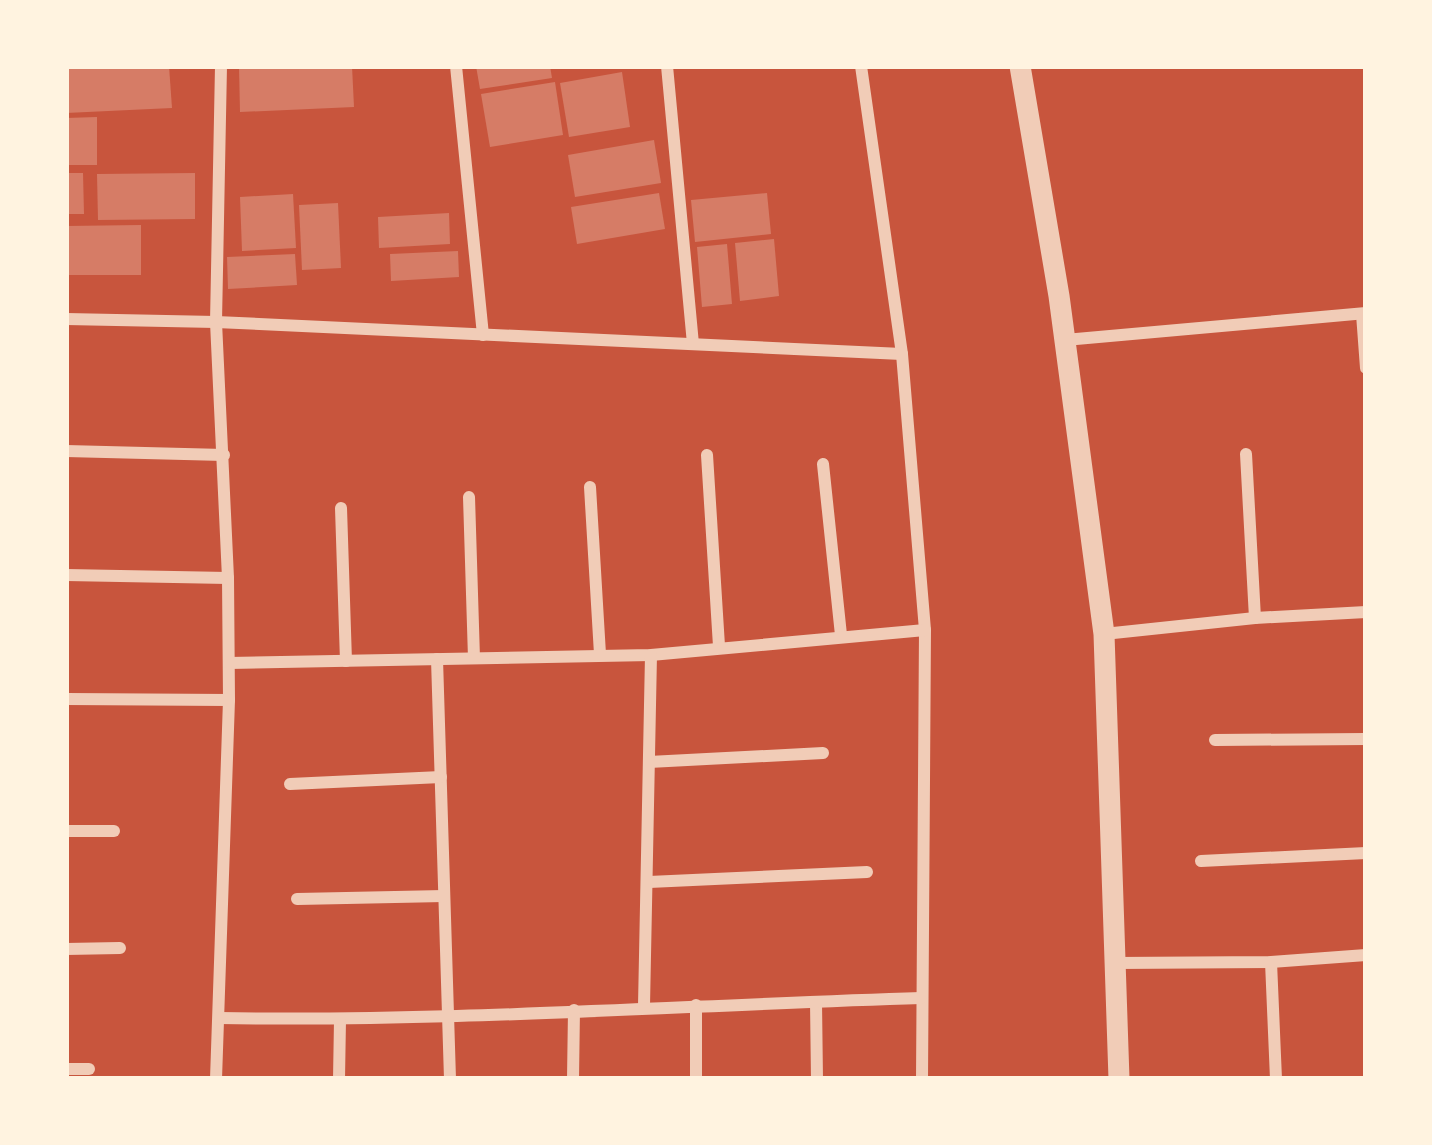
<svg xmlns="http://www.w3.org/2000/svg" width="1432" height="1145" viewBox="0 0 1432 1145" font-family="Barlow,sans-serif">
  <style>
    .building { fill: #d67c66 }
    .lines { fill: none; stroke-linecap: round; stroke-linejoin: round }
    .minor { stroke: #f1ccb7; stroke-width: 12 }
    .tertiary { stroke: #f1ccb7; stroke-width: 21 }
  </style>
  <rect width="100%" height="100%" fill="#c8553d"/>
  <g class="building">
    <path d="M66,66h103l3,42 -106,5z"/>
    <path d="M239,66h113l2,41 -114,5z"/>
    <path d="M476,66h74l2,12 -72,11z"/>
    <path d="M622,72l8,55 -61,10 -9,-54z"/>
    <path d="M555,82l8,53 -73,12 -9,-53z"/>
    <path d="M97,117v48h-31v-47z"/>
    <path d="M654,140l7,43 -86,14 -7,-42z"/>
    <path d="M66,173h17l1,41h-18z"/>
    <path d="M195,173v46l-97,1 -1,-46z"/>
    <path d="M659,193l6,36 -88,15 -6,-37z"/>
    <path d="M767,193l4,41 -76,8 -4,-42z"/>
    <path d="M293,194l3,54 -54,3 -2,-54z"/>
    <path d="M338,203l3,65 -39,2 -3,-65z"/>
    <path d="M449,213l1,31 -71,4 -1,-31z"/>
    <path d="M141,225v50h-75v-49z"/>
    <path d="M774,239l5,57 -39,5 -5,-58z"/>
    <path d="M727,244l5,60 -30,3 -5,-60z"/>
    <path d="M458,251l1,26 -68,4 -1,-27z"/>
    <path d="M295,254l2,31 -69,4 -1,-32z"/>
  </g>
  <g class="lines">
    <g class="minor">
      <path d="M221,66l-5,256 12,256 1,122"/>
      <path d="M456,66l27,269"/>
      <path d="M667,66l26,278"/>
      <path d="M861,66l41,288 23,276 -3,449"/>
      <path d="M1362,314l4,54"/>
      <path d="M66,319l150,3 686,32"/>
      <path d="M1065,340l301,-27"/>
      <path d="M66,451l158,4"/>
      <path d="M1246,454l9,164"/>
      <path d="M707,455l12,191"/>
      <path d="M823,464l18,171"/>
      <path d="M590,487l10,167"/>
      <path d="M469,497l5,161"/>
      <path d="M341,508l5,153"/>
      <path d="M66,575l162,3"/>
      <path d="M1104,634l151,-16 111,-6"/>
      <path d="M437,659l13,420"/>
      <path d="M229,663l422,-8 274,-25"/>
      <path d="M66,699l163,1 -13,379"/>
      <path d="M1215,740l151,-1"/>
      <path d="M649,762l174,-9"/>
      <path d="M290,784l151,-7"/>
      <path d="M66,831h48"/>
      <path d="M1201,861l165,-8"/>
      <path d="M649,882l218,-10"/>
      <path d="M297,899l147,-3"/>
      <path d="M66,949l54,-1"/>
      <path d="M1271,962l5,117"/>
      <path d="M1116,963l155,-1 95,-7"/>
      <path d="M816,1002l1,77"/>
      <path d="M696,1005v74"/>
      <path d="M644,1006l7,-351"/>
      <path d="M219,1018c234,4 468,-13 702,-20"/>
      <path d="M66,1069h23"/>
      <path d="M339,1079l1,-59"/>
      <path d="M573,1079l1,-69"/>
    </g>
    <path class="tertiary" d="M1020,66l39,230 45,338 15,445"/>
  </g>
  <rect width="1432" height="1145" fill="none" stroke="#fff3e0" stroke-width="138"/>
</svg>
